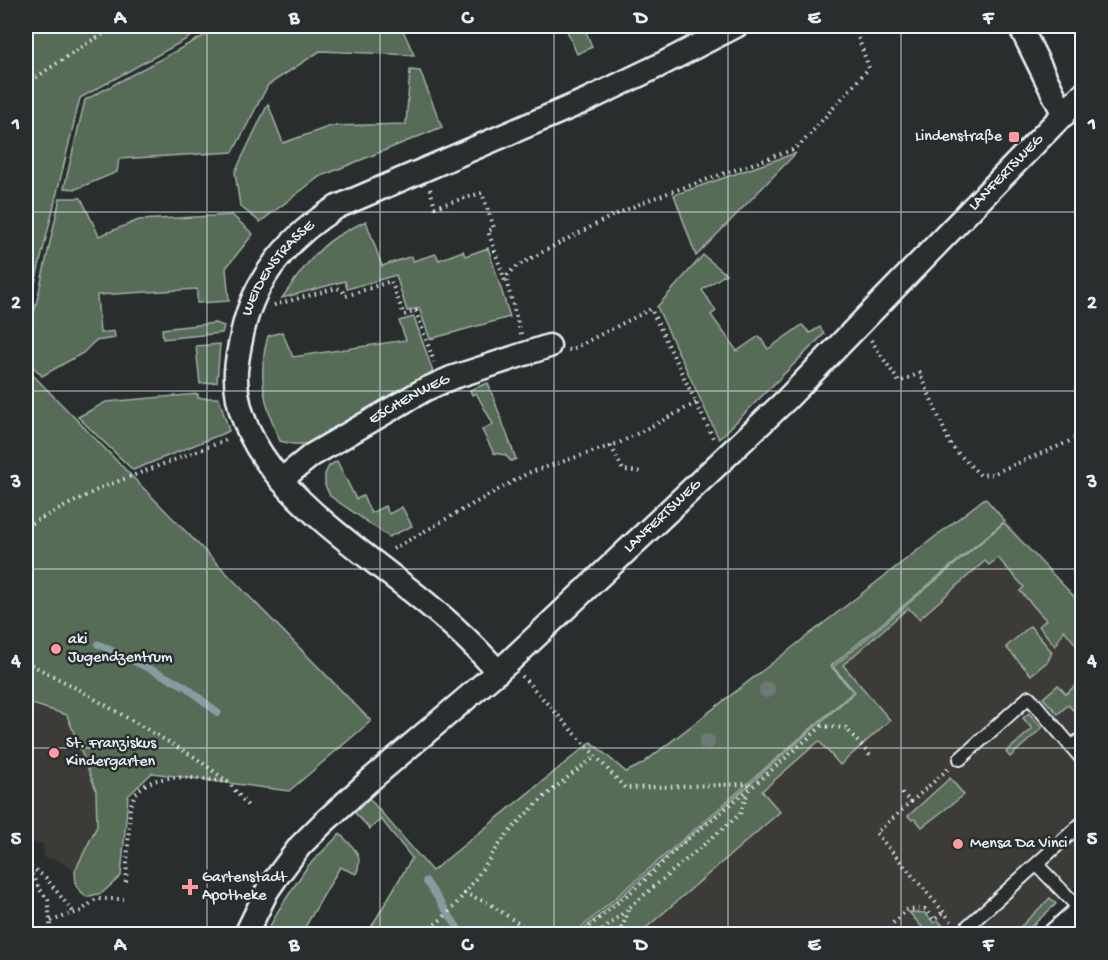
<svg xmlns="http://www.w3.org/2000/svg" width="1108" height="960" viewBox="0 0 1108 960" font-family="'Gochi Hand',sans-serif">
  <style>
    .built { fill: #3d3a38 }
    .green { fill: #576c57; stroke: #a0aea8; stroke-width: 1.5 }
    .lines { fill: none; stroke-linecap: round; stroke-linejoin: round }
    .stream { stroke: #879ca0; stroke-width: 7 }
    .service-casing { stroke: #e8f1f8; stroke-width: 16 }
    .minor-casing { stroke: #e8f1f8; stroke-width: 27 }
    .path { stroke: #e8f1f8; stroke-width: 4; stroke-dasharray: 1.5 4.5; stroke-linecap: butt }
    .service { stroke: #2a2d2e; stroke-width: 12 }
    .minor { stroke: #2a2d2e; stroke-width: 22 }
    .tree { fill: #6f7876 }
    .grid { fill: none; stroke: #e8f1f8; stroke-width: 1.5; stroke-opacity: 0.55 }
    .poi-dot { fill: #ff9aa2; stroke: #2a2d2e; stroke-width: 2 }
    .labels { text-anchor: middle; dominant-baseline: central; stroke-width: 5; stroke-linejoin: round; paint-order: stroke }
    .poi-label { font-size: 16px; fill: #e8f1f8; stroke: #2a2d2e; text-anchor: start }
    .street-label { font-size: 16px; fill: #e8f1f8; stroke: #2a2d2e }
    .neatline { fill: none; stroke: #e8f1f8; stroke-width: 2 }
    .grid-label { font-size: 20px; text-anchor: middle; font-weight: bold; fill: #e8f1f8 }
  </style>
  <rect width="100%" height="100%" fill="#2a2d2e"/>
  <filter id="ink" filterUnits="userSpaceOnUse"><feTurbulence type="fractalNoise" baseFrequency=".0167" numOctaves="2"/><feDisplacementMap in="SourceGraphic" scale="12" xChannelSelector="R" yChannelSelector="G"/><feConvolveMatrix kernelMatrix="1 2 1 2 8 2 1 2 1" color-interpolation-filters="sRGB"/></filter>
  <g filter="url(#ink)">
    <g class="built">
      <path d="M1005,521l77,82v276l-57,55h-451l279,-242 -23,-25z"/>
      <path d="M29,701l38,14 29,75 1,36 -22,45 -17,-11 -14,-2 -1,-14 -17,-1v-141z"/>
    </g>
    <g class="green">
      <path d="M26,26h184l-130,72 -54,222z"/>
      <path d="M222,26h179l13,29 -94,-4 -52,34 -35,67 -114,7 -2,13 -41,17 -12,-1 21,-88z"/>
      <path d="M565,26h19l8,21 -15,7z"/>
      <path d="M410,70l10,1 22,56 -123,50 -59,45 -20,-16 -5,-34 33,-68 15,39 48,-17 75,-2z"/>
      <path d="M796,153l-100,103 -22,-61z"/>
      <path d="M60,198h21l18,38 40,-16 93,-5 21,19 -27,34 3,33 -32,2v-14l-100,6 3,38 14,-2 1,7 -20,3 -12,12 -41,23 -16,-17v-10z"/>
      <path d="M366,221l16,45 30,-10 1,5 23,-7 3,6 24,-9 2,5 23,-8 22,69 -80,22 -11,-31 -12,3 -11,-36 -49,14 -2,-8 -63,17c16,-22 31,-46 54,-61 9,-6 20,-11 30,-16z"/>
      <path d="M703,255l23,19 -24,16 14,21 -5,4 26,36 22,-15 9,13 34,-24 8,8 10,-6 4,7 -105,105 -62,-132z"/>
      <path d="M414,317l20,58 -127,69h-14l-13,-3c-16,-36 -23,-66 -12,-105l14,-4 11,25 113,-17 -7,-19z"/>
      <path d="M215,323l9,3 -2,7 -59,6 -1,-10z"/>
      <path d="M220,344l-3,38 -17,2 -4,-38z"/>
      <path d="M26,368l345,353 -82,70 -137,-18 -24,23 -7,80 -19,17 -16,4 -10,-11 -1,-15 22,-45 -1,-36 -29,-75 -41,-13z"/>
      <path d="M488,383l28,76 -5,2 -6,-6 -11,-2 -12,-23 11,-6 -17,-31 -4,2 -2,-5z"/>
      <path d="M198,394v4h21l10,33 -96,39 -55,-53 28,-15z"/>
      <path d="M337,461l19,38 7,-3 8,17 14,-7 4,8 13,-7 10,19 -23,11 -59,-41 -5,-11v-11l4,-8z"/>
      <path d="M985,498l20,23 -174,145 22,26 -279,242h-207l45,-76 -31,-39 -11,10 -15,-16 14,-15 63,73 159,-129 35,30 16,-8z"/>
      <path d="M1004,523l78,82v47l-18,-22 -9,16 -16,-20 7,-6 -26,-29 4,-4 -26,-29 -9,7 -4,-4 -66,58 -11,-11 -65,57 47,55 -50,45 -21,-24 -57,50 18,21 -141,122h-61l277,-242 -22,-25z"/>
      <path d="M1030,626l22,26 -4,9 -17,14 -25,-28z"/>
      <path d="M1082,679v27l-7,6 -7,-7 -10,9 -15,-16 15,-13 8,9z"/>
      <path d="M1029,713l13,15 -32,29 -4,-5 26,-23 -9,-11z"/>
      <path d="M950,778l14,17 -42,32 -7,-8 -3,1 -4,-4z"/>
      <path d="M340,834c13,13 25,21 16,40l-16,-7 -39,67h-35l12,-23 29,-44z"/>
      <path d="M1050,898l6,6 -33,30h-7l-2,-1z"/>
      <path d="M909,912l16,1 9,10 4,-3 12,14h-22z"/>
    </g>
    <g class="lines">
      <g class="stream">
        <path d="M98,644l87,42 33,27"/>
        <path d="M426,881l36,53"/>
      </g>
      <g class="service-casing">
        <g id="service">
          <path d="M1072,747l10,-9"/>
          <path d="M960,759l69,-62 53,62"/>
          <path d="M1037,865l45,46"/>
          <path d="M968,926l114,-103"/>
        </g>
      </g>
      <g class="minor-casing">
        <g id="minor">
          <path d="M1020,26l44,89"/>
          <path id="s1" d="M281,480l31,-25 112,-65 27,-12 98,-32"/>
          <path id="s2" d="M498,672c-30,-35 -64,-64 -101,-92 -63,-50 -165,-117 -161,-209 1,-14 4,-27 7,-41 12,-53 48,-95 94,-123l252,-108 69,-33 78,-40"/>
          <path id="s3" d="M246,934l21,-43 9,-13 24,-32 22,-22 47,-43 140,-119 277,-262 296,-305"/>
          <path d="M1055,934l27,-24"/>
        </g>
      </g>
      <g class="path">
        <path d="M26,84l60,-40 31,-18"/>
        <path d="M430,189l5,18 47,-14 12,35 -6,3 17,50"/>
        <path d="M274,305l63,-17 5,2 4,6 45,-15 13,34 12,-4 18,51"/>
        <path d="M521,334l-14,-50 1,-9 6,-7 34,-19 64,-33 39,-17 141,-49 9,-6 68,-76 -15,-42"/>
        <path d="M871,340l28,42 21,-9 31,73 29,29 12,-1 74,-31 12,-6 4,-6"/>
        <path d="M568,350l4,-1 79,-40 63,131"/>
        <path d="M611,446l12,24 19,2"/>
        <path d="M26,526l77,-39 126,-48"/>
        <path d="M393,549l135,-76 91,-30 77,-40"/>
        <path d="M26,662l50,26 120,70 32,24 20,24"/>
        <path d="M522,676l103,112 123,-4 4,3"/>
        <path d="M902,793l9,9 -35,31 76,89"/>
        <path d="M911,802l37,-33"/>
        <path d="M26,863l20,15 28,35"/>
        <path d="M26,864l14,26 8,10 3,34"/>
        <path d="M126,882l4,-73c7,-44 67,-30 98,-27"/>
        <path d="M464,893l26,11 44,30"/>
        <path d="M51,921l30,-10 15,-12h28"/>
        <path d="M893,923l14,-13 18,-1 9,11 9,-8"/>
        <path d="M422,934l10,-8"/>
        <path d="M435,934l-3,-8c26,-16 53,-63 73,-89 25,-30 58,-57 90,-80"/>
        <path d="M580,934l64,-53 33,-33 75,-61 70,-61 24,2 26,30"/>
        <path d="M598,934l142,-120 8,-22"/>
        <path d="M620,934l9,-25"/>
      </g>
      <use href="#service" class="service"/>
      <use href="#minor" class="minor"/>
    </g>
    <g class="tree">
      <circle cx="767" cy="690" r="8"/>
      <circle cx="707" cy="742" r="8"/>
    </g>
  </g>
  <path class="grid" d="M207,26v908M380,26v908M554,26v908M728,26v908M901,26v908M26,212h1056M26,391h1056M26,569h1056M26,748h1056"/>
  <g class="poi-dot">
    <rect x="1008" y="131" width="12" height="12" rx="3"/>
    <circle cx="56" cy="649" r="6"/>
    <circle cx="54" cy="753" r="6"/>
    <circle cx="958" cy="844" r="6"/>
    <path d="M187 878h6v6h6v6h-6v6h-6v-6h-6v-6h6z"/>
  </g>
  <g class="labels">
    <g class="poi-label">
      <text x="1002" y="137" text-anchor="end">Lindenstraße</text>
      <text x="68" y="640">aki<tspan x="68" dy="18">Jugendzentrum</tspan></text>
      <text x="66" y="744">St. Franziskus<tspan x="66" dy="18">Kindergarten</tspan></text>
      <text x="970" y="844">Mensa Da Vinci</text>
      <text x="202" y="878">Gartenstadt<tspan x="202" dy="18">Apotheke</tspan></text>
    </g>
    <g class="street-label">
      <text stroke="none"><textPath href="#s3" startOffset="1080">LANFERTSWEG</textPath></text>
      <text stroke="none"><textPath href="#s2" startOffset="525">WEIDENSTRASSE</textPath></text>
      <text stroke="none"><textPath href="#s1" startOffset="152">ESCHENWEG</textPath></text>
      <text stroke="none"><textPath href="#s3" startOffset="594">LANFERTSWEG</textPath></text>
    </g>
  </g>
  <rect width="1108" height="960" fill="none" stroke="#2a2d2e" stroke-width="66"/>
  <rect x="33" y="33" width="1042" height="894" class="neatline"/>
  <g class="grid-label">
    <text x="120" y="23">A</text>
    <text x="294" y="23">B</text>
    <text x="467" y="23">C</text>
    <text x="641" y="23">D</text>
    <text x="814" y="23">E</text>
    <text x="988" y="23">F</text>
    <text x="16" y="129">1</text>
    <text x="1092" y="129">1</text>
    <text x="16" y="308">2</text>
    <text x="1092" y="308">2</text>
    <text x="16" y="487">3</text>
    <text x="1092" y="487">3</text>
    <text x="16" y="666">4</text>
    <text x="1092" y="666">4</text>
    <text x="16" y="844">5</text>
    <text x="1092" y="844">5</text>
    <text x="120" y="950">A</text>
    <text x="294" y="950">B</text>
    <text x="467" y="950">C</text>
    <text x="641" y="950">D</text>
    <text x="814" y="950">E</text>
    <text x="988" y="950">F</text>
  </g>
</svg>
